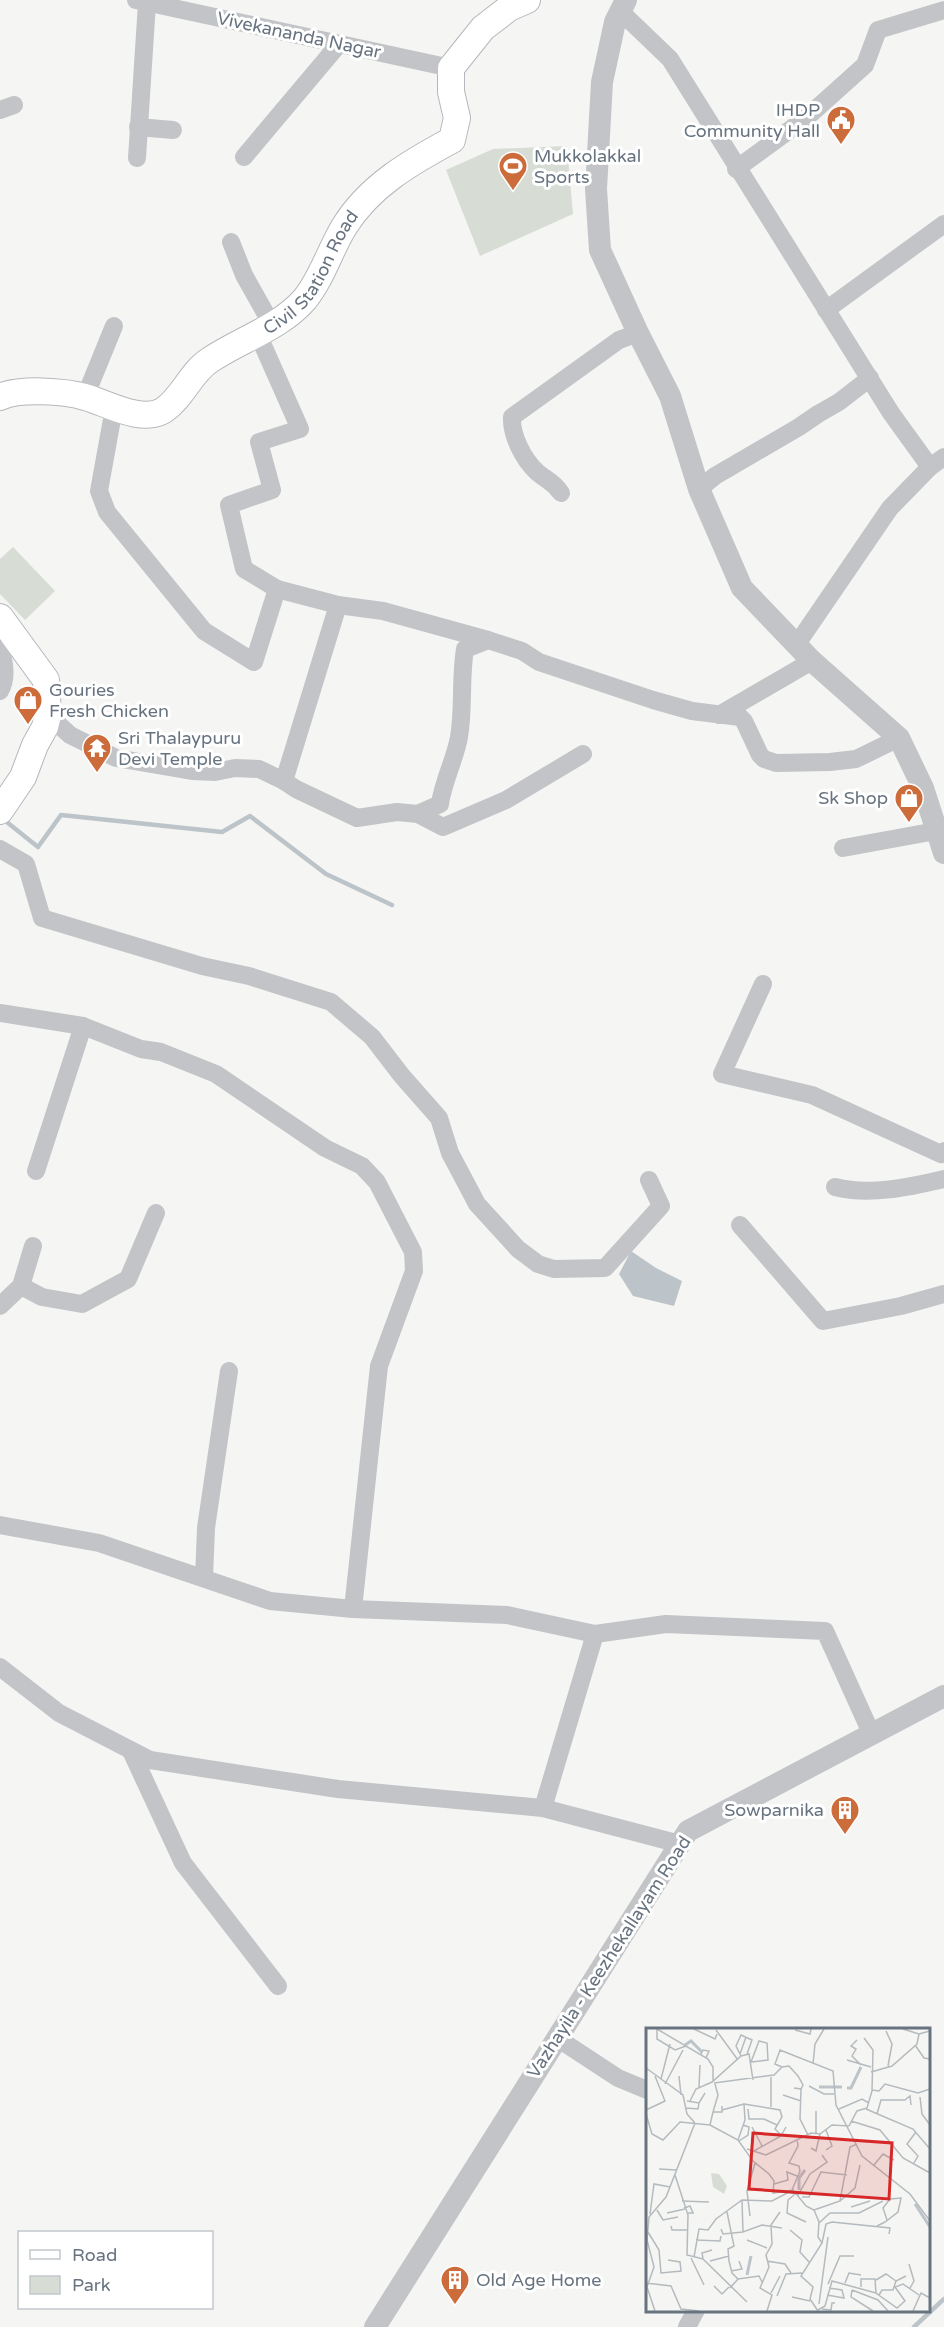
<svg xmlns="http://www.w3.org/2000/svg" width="944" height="2327" viewBox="0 0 944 2327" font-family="'Varela Round',sans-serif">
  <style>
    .green { fill: #d7dcd4 }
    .water { fill: #bcc3c9 }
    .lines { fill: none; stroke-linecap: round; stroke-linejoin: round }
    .stream { stroke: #bcc3c9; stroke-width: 4.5 }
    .secondary-casing { stroke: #b4b8bc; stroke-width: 28 }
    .minor { stroke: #c2c4c7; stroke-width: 18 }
    .tertiary { stroke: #c2c4c7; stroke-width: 22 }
    .secondary { stroke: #fff; stroke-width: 26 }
    .labels { text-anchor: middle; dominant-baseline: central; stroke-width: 6; stroke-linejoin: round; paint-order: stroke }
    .street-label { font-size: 18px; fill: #687380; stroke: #fff }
    .poi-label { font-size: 18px; fill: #687380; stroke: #fff; text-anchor: start }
    .inset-river { fill: none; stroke: #bcc3c9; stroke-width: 3 }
    .inset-road { fill: none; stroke: #b4babe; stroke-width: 1.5 }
    .view { fill: #d62828; fill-opacity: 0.15; stroke: #d62828; stroke-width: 3 }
    .inset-edge { fill: none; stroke: #687380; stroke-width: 3 }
  </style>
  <rect width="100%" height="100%" fill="#f5f6f3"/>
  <g class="green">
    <path d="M567,146l6,68 -93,42 -34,-86 47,-21z"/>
    <path d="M13,547l42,44 -30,29 -25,-26v-35z"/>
  </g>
  <path class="water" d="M631,1251l25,17 26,13 -8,25 -41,-10 -14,-22z"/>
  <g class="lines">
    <g class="stream">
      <path d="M8,823l30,24 23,-32 161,17 28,-16 76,58 66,31"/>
      <path d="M914,2327l30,-28"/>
    </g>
    <g class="secondary-casing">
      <g id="secondary">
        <path id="s1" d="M0,397c19,-9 65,-6 85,0 22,6 57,27 79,13 19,-13 27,-38 46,-50 31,-21 70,-32 95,-61 17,-21 25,-49 39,-72 25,-41 67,-65 108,-87l5,-22 -6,-26v-24l32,-40 26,-20 18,-8"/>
        <path d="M0,617l46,63 2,35 -3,12 -10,18 -12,32 -23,34"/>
      </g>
    </g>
    <g class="minor">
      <path d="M136,0l315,68"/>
      <path d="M621,12l49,47 221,354 39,54 14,-10"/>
      <path d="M0,110l14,-5"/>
      <path d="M138,127l35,3"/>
      <path d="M244,157l95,-113"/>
      <path d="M137,158l10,-155"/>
      <path d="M736,169l70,-51 59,-53 13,-35 66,-20"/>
      <path d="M231,242l13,33 28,50"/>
      <path d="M826,310l118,-86"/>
      <path d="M257,332l43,97 -41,13 13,48 -43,15 15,64 33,20"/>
      <path d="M85,397l29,-71"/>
      <path d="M114,408l-15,83 8,21 97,119 50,31 23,-73 61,16 -54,176"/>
      <path d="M699,489l16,-13 84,-49 19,-13 21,-12 31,-24"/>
      <path d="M561,493c-9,-13 -14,-12 -24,-21 -14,-13 -26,-37 -25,-55l107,-77 19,-7"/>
      <path d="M338,605l45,6 105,29"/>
      <path d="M797,644l93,-136 40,-41"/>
      <path d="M0,650c5,12 7,29 0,41"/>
      <path d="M48,715l22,20 46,23 76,13 23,1 20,-4 24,1 25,12 12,8 61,29 40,-6 21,2 22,-10c3,-23 15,-44 19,-67 5,-29 1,-58 6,-88l23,-9 34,11 17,11 114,38 39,11 48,6 4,4 16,34 4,4 12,4 54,-1 26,-3 43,-21"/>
      <path d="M719,715l93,-54"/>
      <path d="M418,814l25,13 63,-27 77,-46"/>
      <path d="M843,848l93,-17"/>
      <path d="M0,849l26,15 16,54 160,48 47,10 82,26 41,35 30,39 37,42 11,35 27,51 41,45 20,15 16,5 51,-1 56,-62 -12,-26"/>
      <path d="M763,984l-41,90 90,21 129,59 3,-3"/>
      <path d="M0,1013l83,13 58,23 20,3 55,22 109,74 37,18 15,16 36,70 1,19 -35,95 -26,243"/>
      <path d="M36,1171l47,-145"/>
      <path d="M835,1187c34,9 75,0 109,-8"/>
      <path d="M740,1225l83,96 78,-15 43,-12"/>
      <path d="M21,1286l21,11 40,7 46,-25 28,-66"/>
      <path d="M0,1306l21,-20 12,-40"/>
      <path d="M0,1525l99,18 171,58 83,8 154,6 88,19 71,-10 159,7 47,104"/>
      <path d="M204,1578l2,-50 23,-157"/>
      <path d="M595,1634l-52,174 137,36"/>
      <path d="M0,1667l59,46 91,47 188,29 205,19"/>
      <path d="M131,1751l52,112 95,123"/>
      <path d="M557,2038l61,40 29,12"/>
      <path d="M687,2327l9,-17"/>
    </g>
    <g class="tertiary">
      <path d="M626,0l-11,22 -13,60 -6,107 4,61 38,83 32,63 29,93 43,99 70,73 87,77 24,50 21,65"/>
      <path d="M375,2327l313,-496 256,-135"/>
    </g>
    <use href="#secondary" class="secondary"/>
  </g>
  <defs>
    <g id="civic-pin" transform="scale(1.5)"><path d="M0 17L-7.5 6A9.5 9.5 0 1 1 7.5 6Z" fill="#cd6c3b" stroke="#fff"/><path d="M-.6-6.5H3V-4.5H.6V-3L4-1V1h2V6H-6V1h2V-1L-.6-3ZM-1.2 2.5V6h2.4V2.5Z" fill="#fff"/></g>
    <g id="stadium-pin" transform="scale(1.5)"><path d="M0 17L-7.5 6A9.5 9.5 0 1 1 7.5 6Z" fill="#cd6c3b" stroke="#fff"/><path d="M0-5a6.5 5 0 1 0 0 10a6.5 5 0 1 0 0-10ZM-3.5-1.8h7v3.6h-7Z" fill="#fff"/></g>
    <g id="shop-pin" transform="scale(1.5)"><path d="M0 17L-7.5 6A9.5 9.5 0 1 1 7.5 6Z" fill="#cd6c3b" stroke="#fff"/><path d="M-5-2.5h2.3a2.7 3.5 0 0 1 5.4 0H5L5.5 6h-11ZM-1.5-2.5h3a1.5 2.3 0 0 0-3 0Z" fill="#fff"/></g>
    <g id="temple-pin" transform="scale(1.5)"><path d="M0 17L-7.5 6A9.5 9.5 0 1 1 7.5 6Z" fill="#cd6c3b" stroke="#fff"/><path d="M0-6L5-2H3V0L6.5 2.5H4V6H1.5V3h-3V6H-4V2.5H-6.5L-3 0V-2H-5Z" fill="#fff"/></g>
    <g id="building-pin" transform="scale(1.5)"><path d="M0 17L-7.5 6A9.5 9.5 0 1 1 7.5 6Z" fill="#cd6c3b" stroke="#fff"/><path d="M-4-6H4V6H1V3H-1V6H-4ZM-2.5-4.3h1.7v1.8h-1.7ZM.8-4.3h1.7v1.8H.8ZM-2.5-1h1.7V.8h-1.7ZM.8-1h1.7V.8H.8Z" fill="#fff"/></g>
  </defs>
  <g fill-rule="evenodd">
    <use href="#civic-pin" x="841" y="120"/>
    <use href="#stadium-pin" x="513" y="166"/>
    <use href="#shop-pin" x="28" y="700"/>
    <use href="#temple-pin" x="97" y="748"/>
    <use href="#shop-pin" x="909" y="798"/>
    <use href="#building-pin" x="845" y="1810"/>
    <use href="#building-pin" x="455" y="2280"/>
  </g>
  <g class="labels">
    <g class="street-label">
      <text transform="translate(299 35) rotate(12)">Vivekananda Nagar</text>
      <text stroke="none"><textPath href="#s1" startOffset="375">Civil Station Road</textPath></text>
      <text transform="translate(609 1957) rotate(-57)">Vazhayila - Keezhekallayam Road</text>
    </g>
    <g class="poi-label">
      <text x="820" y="110" text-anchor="end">IHDP<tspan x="820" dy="21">Community Hall</tspan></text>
      <text x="534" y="156">Mukkolakkal<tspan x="534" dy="21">Sports</tspan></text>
      <text x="49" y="690">Gouries<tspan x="49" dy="21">Fresh Chicken</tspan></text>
      <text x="118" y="738">Sri Thalaypuru<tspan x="118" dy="21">Devi Temple</tspan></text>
      <text x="888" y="798" text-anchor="end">Sk Shop</text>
      <text x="824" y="1810" text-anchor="end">Sowparnika</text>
      <text x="476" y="2280">Old Age Home</text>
    </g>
  </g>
  <g transform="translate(646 2028)">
    <rect width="284" height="284" fill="#f5f6f3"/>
    <path d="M65,145l8,1 8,12 -3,8 -11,-7z" fill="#d7dcd4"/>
    <path class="inset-river" d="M39,17l6,-4 11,11M173,59h23M201,60h4l10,-21M153,162v-12l6,-8M269,176l15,23M101,247l4,-19"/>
    <path class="inset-road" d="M11,1l51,30 5,8v15M11,1v10l18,11 11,-4M48,1l21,10 2,-5M257,1l16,5 11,-3M70,2l22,30M149,2l15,4 1,-5M240,3l6,13 -4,22M211,12l-6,6 5,3 -4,7 9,9M113,13l8,2 1,17 -17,2zM269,17l9,13 6,1M55,26l2,-4 6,1 -3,7M94,26l6,-17M95,28l-5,-10 5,-11 11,5 -5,14M201,32l24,7M167,36l2,-20 9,-15M136,39l7,-1 9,10 5,9 -2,4M0,40l37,27 4,19 8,9M225,44l21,-6 25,-22 2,-10M33,48l2,19M125,49v30M15,51l9,-35M68,55l60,-8 8,-8 -7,-3 5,-14 53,21 3,34 26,51 48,38 20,27M19,56l18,-34M163,58l15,8h10M53,59l1,-22M148,60l7,1 -1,30 8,16M226,62l7,1 6,-7 33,9 12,-4M137,67l18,6M274,69l2,17 8,11M41,73l12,2 6,-10M44,73l6,-12 16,-7 29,-26 8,-2 4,26M98,76l36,6 2,7 -7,12 5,5M40,80l12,1 1,-6M102,81l1,10h15l13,6M193,81l23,-10 7,4M220,81l47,20 17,20M0,82l19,-9 -10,-25M76,82l22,-6 1,16 -7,20M67,84l5,-17 -3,-11M0,86l6,20 11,6 17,-18 30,3 28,15 15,21 16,13 5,7 -1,12 20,-3 13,16 8,4 5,12 -1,15 4,6 -21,33 12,11 -3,12 8,12M231,86l4,-14h24l5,-4 1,9M205,93l29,9 23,28 27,15M64,97l3,-13h9v-6M203,98l8,-15 10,-3 5,-17 1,-41 -9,-12M106,99l10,19M170,106v-23M93,113l9,-6 1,-8 -6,-2M165,120l5,3 4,-17M101,121l19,6 45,-22 9,1 12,-9 17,1M180,122l6,-4 -6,-16M106,124l29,-16 5,-9M268,135l4,-7 -11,-12 9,-12M228,137l9,-11 11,6M13,141l18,1M29,147l13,40 -1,40 16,4 -1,-6 10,-3M128,156l14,-4 -1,-8 10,4M109,161l18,2M146,162l8,-19 -1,-5 -10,-3 9,-17 -1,-7M148,167l-6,5 -1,13 19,9M156,169h7l12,-25 26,3M96,172l1,32 19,-7 20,3M36,173l27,1M194,173l15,-13 5,-23M205,179l19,-6M38,180l6,-2 3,7h-6M11,182l6,10 15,-3M168,182l26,-9 10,-54 7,-3M81,184l7,34 -6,3 1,12 3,12 6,6 -8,9M21,185l18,-4M4,186l4,-30 16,3M104,188l-3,-25 8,-28M173,195l11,-10h29l24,-12M25,198l1,4h16M231,198l8,-4 13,-10 3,-14 -11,1 -7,9 4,12M75,201l2,5 20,-2M144,202l12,10 -2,12 9,10M2,204l11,18 2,23 20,-2 -1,-9 -12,-2M50,212l24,1 1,-5M101,212l20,8M176,215l4,-19 6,-2 58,6 -1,6M48,229l5,-28 9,1 8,-11 26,-19 30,1 17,-9 9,3 12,-21 17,-12 -5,-7M45,230l13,27M57,231l44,43M64,233l19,-5M121,233l18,3 6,9M263,236l5,17 -4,7M85,243l11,-2 -3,-8M92,251l21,-3 3,6M230,252l10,-6 10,7M0,255l25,3 10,23 18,2M199,255l4,-10 12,2M182,256l12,-28h14M68,258l8,8 7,-7M215,259v-8h14l1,14 21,15 8,-7 -10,-14 8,-3 16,11M206,262l26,10 10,11M206,262l-1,7 22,14M125,265l9,-17M181,267l17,3 -2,-8 -13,-2M233,267l3,-5h11l3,-9 10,-5M131,268l9,-22 16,-1M146,269l18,4M173,276l9,-67M176,281l9,1 1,-7h3M172,282l7,-4 7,-25 44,12M9,283l-8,-24 7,-20 -7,-27 2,-23 17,-20 29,-74M121,283l5,-16 -12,-7 9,-21 -3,-12 6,-11 -1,-19 9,-13M267,283l8,-18 9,5"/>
    <path class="view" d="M107,105l139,10 -3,56 -140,-10z"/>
    <rect width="284" height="284" class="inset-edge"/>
  </g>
  <rect x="18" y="2231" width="195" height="78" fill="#ffffff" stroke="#c3c7cc" stroke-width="1.5"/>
  <rect x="30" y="2250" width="30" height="9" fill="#ffffff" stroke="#c3c7cc" stroke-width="1.5"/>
  <text x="72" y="2261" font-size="18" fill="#687380">Road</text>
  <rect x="30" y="2276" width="30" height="18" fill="#d7dcd4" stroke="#c3c7cc" stroke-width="1.5"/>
  <text x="72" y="2291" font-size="18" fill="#687380">Park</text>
</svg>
